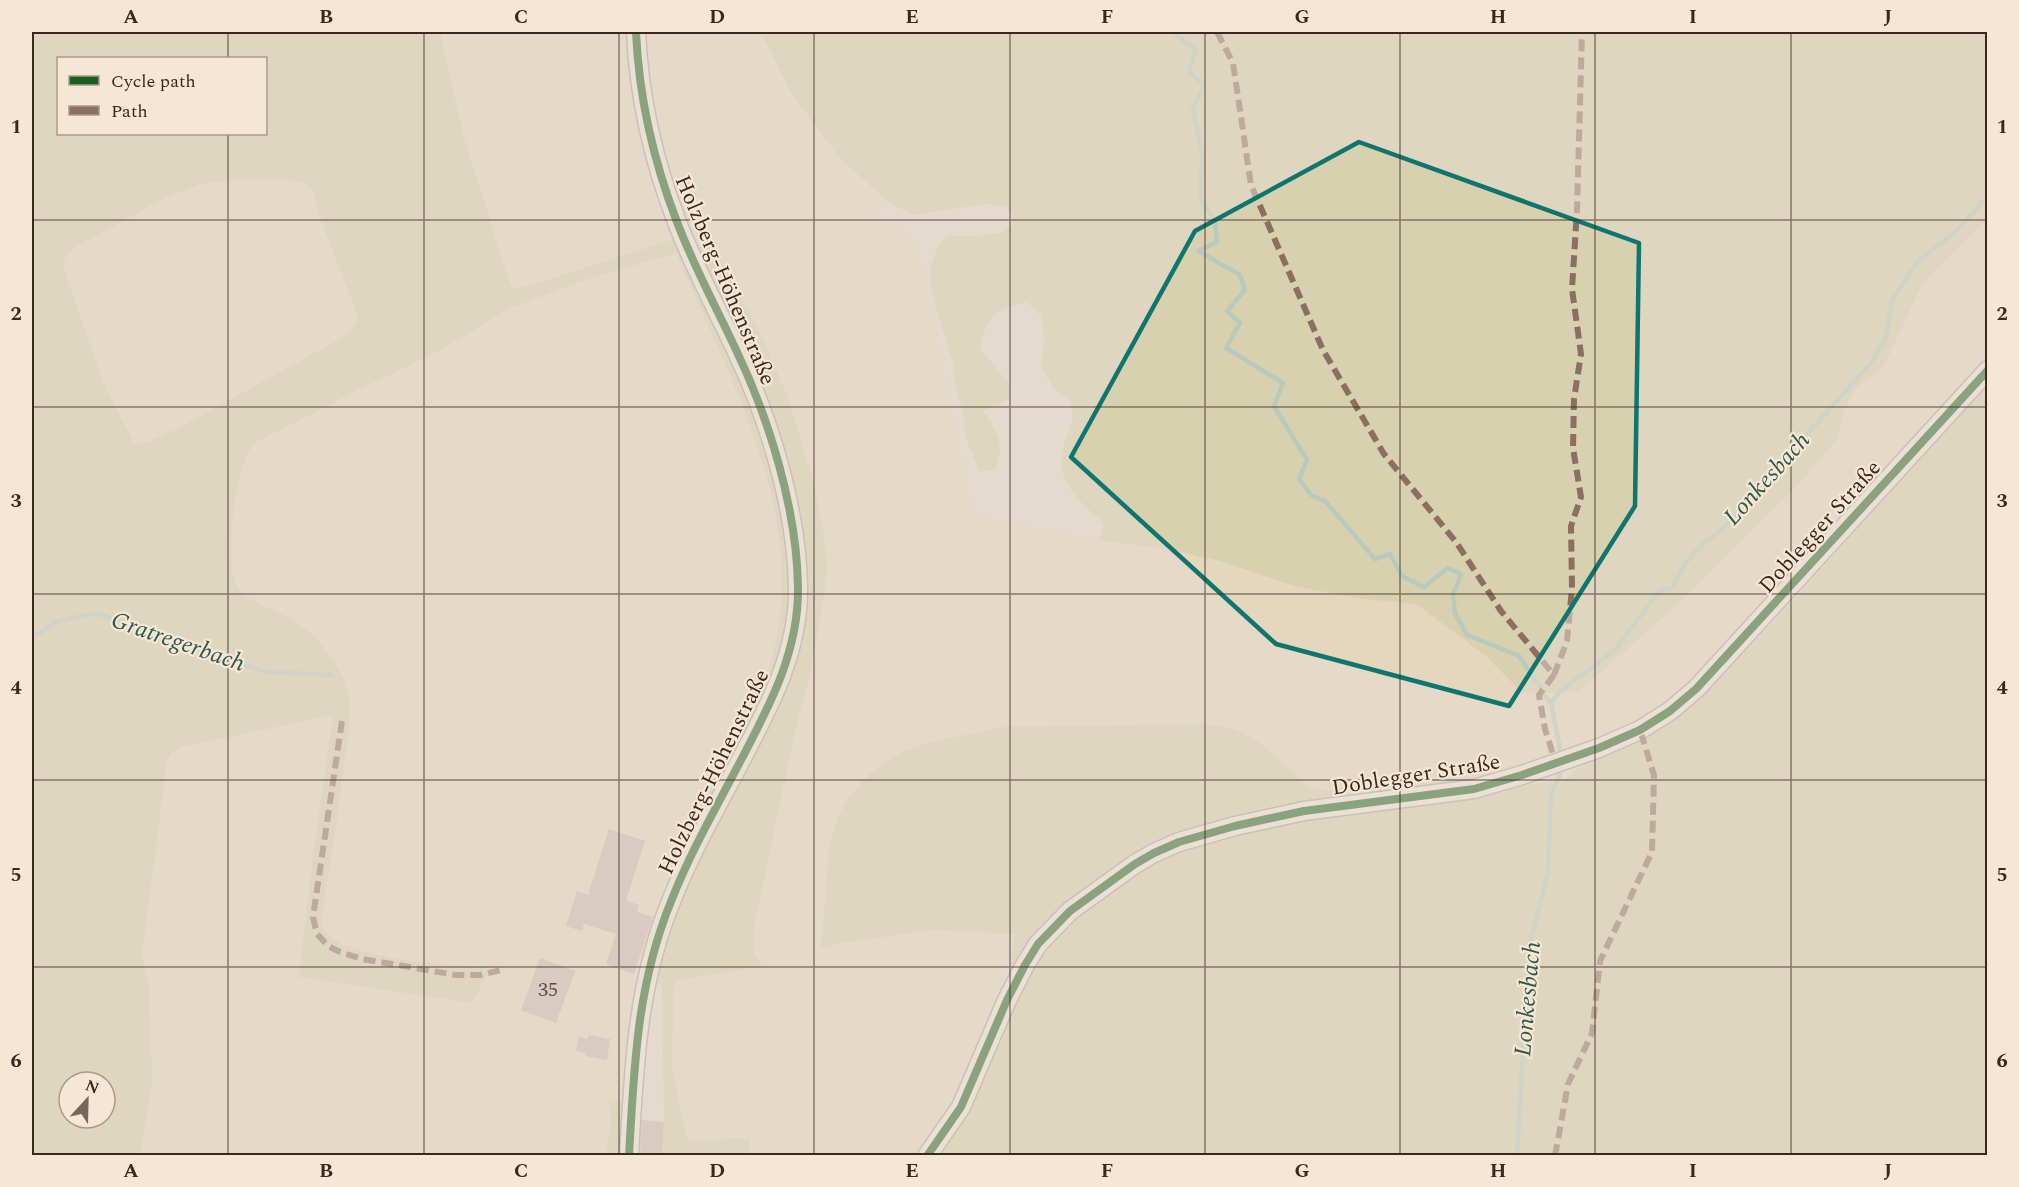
<svg xmlns="http://www.w3.org/2000/svg" width="2019" height="1187" viewBox="0 0 2019 1187" font-family="Spectral,serif">
  <style>
    .farmland { fill: #e4d7be }
    .green { fill: #d8d1b0; fill-rule: evenodd }
    .lines { fill: none; stroke-linecap: round; stroke-linejoin: round }
    .stream { stroke: #b9c9bc; stroke-width: 4.5 }
    .building { fill: #c9b8af }
    .minor-casing { stroke: #aaa097; stroke-width: 21 }
    .minor { stroke: #ede7e0; stroke-width: 18 }
    .quiet { stroke: #8d6e63; stroke-width: 6; stroke-dasharray: 12 6; stroke-linecap: butt }
    .cycleway-casing { stroke: #f6e6d4; stroke-width: 11 }
    .cycleway { stroke: #1b5e20; stroke-width: 8 }
    .marked { fill: none; stroke: #0f766e; stroke-width: 4.5; stroke-linejoin: round }
    .grid { fill: none; stroke: #3a271e; stroke-width: 1.5; stroke-opacity: 0.55 }
    .labels { text-anchor: middle; dominant-baseline: central; stroke-width: 4.5; stroke-linejoin: round; paint-order: stroke }
    .number-label { font-size: 20px; fill: #5e4b42 }
    .street-label { font-size: 22px; fill: #3a271e; stroke: #f6e6d4 }
    .water-label { font-size: 24px; font-style: italic; fill: #2d594f; stroke: #f6e6d4 }
    .neatline { fill: none; stroke: #3a271e; stroke-width: 2 }
    .grid-label { font-size: 20px; text-anchor: middle; font-weight: bold; fill: #3a271e }
  </style>
  <rect width="100%" height="100%" fill="#e5dace"/>
  <g class="farmland">
    <path d="M526,32h103l48,206 -160,50 -6,-2 -47,-148 -21,-99z"/>
    <path d="M642,32h119l30,61 48,64 49,45 -12,14 -9,2 26,5 16,11 8,13 5,16 52,251 125,26 78,11 46,11 71,24 69,13 53,5 70,52 36,37 19,-1 297,-254 6,-26 11,-24 28,-20 39,-84 65,-66v145l-276,301 -58,48 -33,19 -38,16 -109,37 -131,16 -2,-9 -32,-3 -32,-33 -48,-27 -28,-4 -197,3 -72,15 -25,9 -68,65 -9,31 -8,102 20,-6 84,-14h86l-20,85 -38,89 -38,52h-166l-1,-17 -54,3 -8,-4 -14,-71 2,-85 80,-29v-25l9,-49 32,-146 15,-57 14,-78 3,-31 -2,-19 -6,-36 -16,-65 -13,-43 -25,-60 -53,-99 -18,4 -37,-106z"/>
    <path d="M282,179l24,4 8,9 5,24 39,100 -1,6 -4,6 -13,11 -165,91 -28,12 -12,2 -28,-53 -38,-106 -6,-21 4,-10 14,-10 84,-46 35,-14 39,-4z"/>
    <path d="M676,253l72,165 12,40 18,77 4,33v40l-6,32 -11,37 -77,172 -63,254 -19,-4 3,2 2,9 -1,25 -4,20 -466,1 12,-73 -3,-96 -7,-31 25,-194 4,-9 10,-6 152,-32 -20,139 -14,123 173,26 21,-37 -15,2 -40,-4 -81,-14 -21,-9 -11,-10 -4,-8 29,-200 -31,-81 -29,-24 -39,-19 -14,-12 -5,-20 -1,-26 5,-45 11,-42 6,-10 103,-53 85,-41 68,-41 72,-28z"/>
  </g>
  <g class="green">
    <path d="M32,32h408l24,106 47,148 6,2 11,-2 149,-48 56,119 36,99 18,78 4,75 -17,71 -86,169c2,-11 2,-22 6,-32 3,-12 12,-24 18,-36 19,-34 40,-68 54,-105 52,-143 -35,-294 -90,-423l-95,28 -72,28 -68,41 -85,41 -103,53c-13,21 -17,49 -20,74 -2,19 -5,50 4,68 7,14 36,24 50,30 28,15 57,50 62,81 3,22 -2,46 -5,68 -6,53 -15,106 -23,158 3,8 8,14 15,18 27,16 126,29 157,24l-21,38 -173,-26 14,-123 20,-139 -152,32 -10,6 -4,9 -25,194 7,31 3,96 -12,72h-108zM58,58h208v76h-208zM282,179l24,4 8,9 5,24 39,100c-2,11 -9,16 -18,23l-165,91 -28,12 -12,2 -28,-53 -38,-106 -6,-21 4,-10 14,-10 84,-46 35,-14 39,-4zM69,1082h36v36h-36z"/>
    <path d="M761,32h1226v186l-65,66 -39,84 -28,20 -11,24 -6,26 -44,51 -127,125 -89,78 -56,1 -36,-37 -70,-52 -53,-5 -69,-13 -71,-24 -46,-11 -78,-11 5,-16c-24,-23 -51,-42 -40,-79 6,-17 12,-28 6,-46l-16,-10 -13,-21 3,-30 -3,-22 -14,-14c-32,8 -40,13 -47,46l30,37 -1,12 -11,9 -15,4c14,22 23,33 12,60l-16,1 -14,-35 -2,-25 -8,-24 -2,-23 -22,-74 -1,-23 10,-25 9,-6h25l26,-3 11,-7 2,-11 -7,-8 -20,-3 -73,11 -25,-13 -49,-45 -48,-64z"/>
    <path d="M712,244l53,99 25,60 25,86 8,40 4,37 -3,31 -14,78 -15,57 -41,195v25l8,14 -88,15 -2,85 14,71 8,4 55,-3v17h-87l2,-33 -2,-137 -10,-4 24,-76 102,-203 22,-170 -106,-284z"/>
    <path d="M1987,383v772h-1050l67,-118 10,-103 -83,-4 -90,13 -20,6 8,-102 9,-31 12,-20 11,-14 25,-21 20,-10 25,-9 72,-15 197,-3c9,1 20,1 29,4 34,10 55,36 79,60l32,3 3,9 130,-16 38,-15 10,17 44,-6 17,-16 84,-38 33,-27 90,-94z"/>
    <path d="M603,1098l22,5 -3,52h-16c3,-17 7,-36 3,-54z"/>
  </g>
  <g class="lines">
    <g class="stream">
      <path d="M1176,32v3l20,14 -7,23 15,13 -11,24 9,45 -1,45 14,23 2,20 -19,9 42,24 5,15 -18,21 13,12 -14,25 57,35 -9,23 33,54 -8,19 12,16 14,6 50,58 15,-5 12,22 22,11 24,-19 13,6 -8,21 2,18 12,22 52,21 21,31"/>
      <path d="M32,638l23,-16 41,-9 170,59 65,3"/>
      <path d="M1545,696l6,7"/>
      <path d="M1560,749l-9,-46 9,-12 53,-39 47,-62 13,-2c10,-29 27,-42 50,-60l147,-164 16,-26 6,-38 27,-40 37,-29 32,-35"/>
      <path d="M1517,1156l12,-209 19,-74 3,-78 9,-21"/>
    </g>
  </g>
  <g class="building">
    <path d="M609,829l36,12 -19,60 13,4 -2,7 16,5 -19,57 -28,-10 10,-30 -32,-10 -2,7 -16,-5 11,-35 11,4z"/>
    <path d="M540,958l35,13 -19,52 -35,-13z"/>
    <path d="M589,1035l21,4 -3,21 -22,-4 1,-3 -10,-2 2,-14 10,2z"/>
    <path d="M642,1120l22,2 -2,33h-22z"/>
  </g>
  <g class="lines">
    <g class="minor-casing">
      <g id="minor">
        <path d="M629,1156c5,-90 8,-173 43,-257 19,-48 45,-93 69,-139 29,-55 58,-109 57,-173 -1,-76 -28,-166 -61,-235 -20,-43 -43,-85 -60,-130 -24,-62 -38,-124 -41,-190"/>
        <path d="M927,1156l34,-49 46,-107 18,-35 13,-21 32,-33 65,-47 19,-11 25,-11 56,-16 69,-15 170,-22 48,-14 77,-27 41,-18 30,-19 26,-22 292,-319"/>
      </g>
    </g>
    <use href="#minor" class="minor"/>
    <g class="quiet">
      <path d="M1217,32l16,31 18,122 72,165 61,104 72,88 45,69 53,64 -15,20 6,34 11,35"/>
      <path d="M1554,675l13,-34 5,-53 -1,-62 10,-29 -8,-49 1,-49 7,-45 -9,-65 5,-79 5,-178"/>
      <path d="M342,721l-29,196 4,17 11,12 12,6 22,7 94,16h24l21,-5"/>
      <path d="M1555,1156l13,-72 24,-51 8,-72 52,-109 2,-77 -14,-45"/>
    </g>
    <g class="cycleway-casing">
      <g id="cycleway">
        <path d="M629,1156c5,-90 8,-173 43,-257 19,-48 45,-93 69,-139 29,-55 58,-109 57,-173 -1,-76 -28,-166 -61,-235 -20,-43 -43,-85 -60,-130 -24,-62 -38,-124 -41,-190"/>
        <path d="M927,1156l34,-49 46,-107 18,-35 13,-21 32,-33 65,-47 19,-11 25,-11 56,-16 69,-15 170,-22 48,-14 77,-27 41,-18 30,-19 26,-22 292,-319"/>
      </g>
    </g>
    <use href="#cycleway" class="cycleway"/>
  </g>
  <path d="M0 0H2019V1187H0ZM1359,142l280,101 -4,263 -126,200 -233,-62 -205,-187 124,-226z" fill="#e5dace" fill-opacity=".55" fill-rule="evenodd"/>
  <path class="marked" d="M1359,142l280,101 -4,263 -126,200 -233,-62 -205,-187 124,-226z"/>
  <path class="grid" d="M228,32v26M424,32v1124M619,32v1124M814,32v1124M1010,32v1124M1205,32v1124M1400,32v1124M1595,32v1124M1791,32v1124M228,134v1022M32,220h1956M32,407h1956M32,594h1956M32,780h1956M32,967h1956"/>
  <g class="labels">
    <g class="number-label">
      <text x="548" y="990">35</text>
    </g>
    <g class="street-label">
      <text transform="translate(725 280) rotate(67)">Holzberg-Höhenstraße</text>
      <text transform="translate(1820 527) rotate(-48)">Doblegger Straße</text>
      <text transform="translate(714 772) rotate(-64)">Holzberg-Höhenstraße</text>
      <text transform="translate(1416 775) rotate(-9)">Doblegger Straße</text>
    </g>
    <g class="water-label">
      <text transform="translate(1767 479) rotate(-48)">Lonkesbach</text>
      <text transform="translate(178 642) rotate(19)">Gratregerbach</text>
      <text transform="translate(1528 999) rotate(-85)">Lonkesbach</text>
    </g>
  </g>
  <rect width="2019" height="1187" fill="none" stroke="#f6e6d4" stroke-width="66"/>
  <rect x="57" y="57" width="210" height="78" fill="#f6e6d4" stroke="#ab9a8b" stroke-width="1.5"/>
  <rect x="69" y="76" width="30" height="9" fill="#1b5e20" stroke="#ab9a8b" stroke-width="1.5"/>
  <text x="111" y="87" font-size="18" fill="#3a271e">Cycle path</text>
  <rect x="69" y="106" width="30" height="9" fill="#8d6e63" stroke="#ab9a8b" stroke-width="1.5"/>
  <text x="111" y="117" font-size="18" fill="#3a271e">Path</text>
  <g transform="translate(87 1100) rotate(22)"><circle r="28" fill="#f6e6d4" stroke="#ab9a8b" stroke-width="1.5"/>
  <path d="M0-4.5L10 22L0 15L-10 22Z" fill="#76665c"/>
  <text y="-9" font-size="16" font-weight="bold" text-anchor="middle" fill="#3a271e">N</text>
  </g>
  <rect x="33" y="33" width="1953" height="1121" class="neatline"/>
  <g class="grid-label">
    <text x="131" y="23">A</text>
    <text x="326" y="23">B</text>
    <text x="521" y="23">C</text>
    <text x="717" y="23">D</text>
    <text x="912" y="23">E</text>
    <text x="1107" y="23">F</text>
    <text x="1302" y="23">G</text>
    <text x="1498" y="23">H</text>
    <text x="1693" y="23">I</text>
    <text x="1888" y="23">J</text>
    <text x="16" y="133">1</text>
    <text x="2002" y="133">1</text>
    <text x="16" y="320">2</text>
    <text x="2002" y="320">2</text>
    <text x="16" y="507">3</text>
    <text x="2002" y="507">3</text>
    <text x="16" y="694">4</text>
    <text x="2002" y="694">4</text>
    <text x="16" y="881">5</text>
    <text x="2002" y="881">5</text>
    <text x="16" y="1067">6</text>
    <text x="2002" y="1067">6</text>
    <text x="131" y="1177">A</text>
    <text x="326" y="1177">B</text>
    <text x="521" y="1177">C</text>
    <text x="717" y="1177">D</text>
    <text x="912" y="1177">E</text>
    <text x="1107" y="1177">F</text>
    <text x="1302" y="1177">G</text>
    <text x="1498" y="1177">H</text>
    <text x="1693" y="1177">I</text>
    <text x="1888" y="1177">J</text>
  </g>
</svg>
